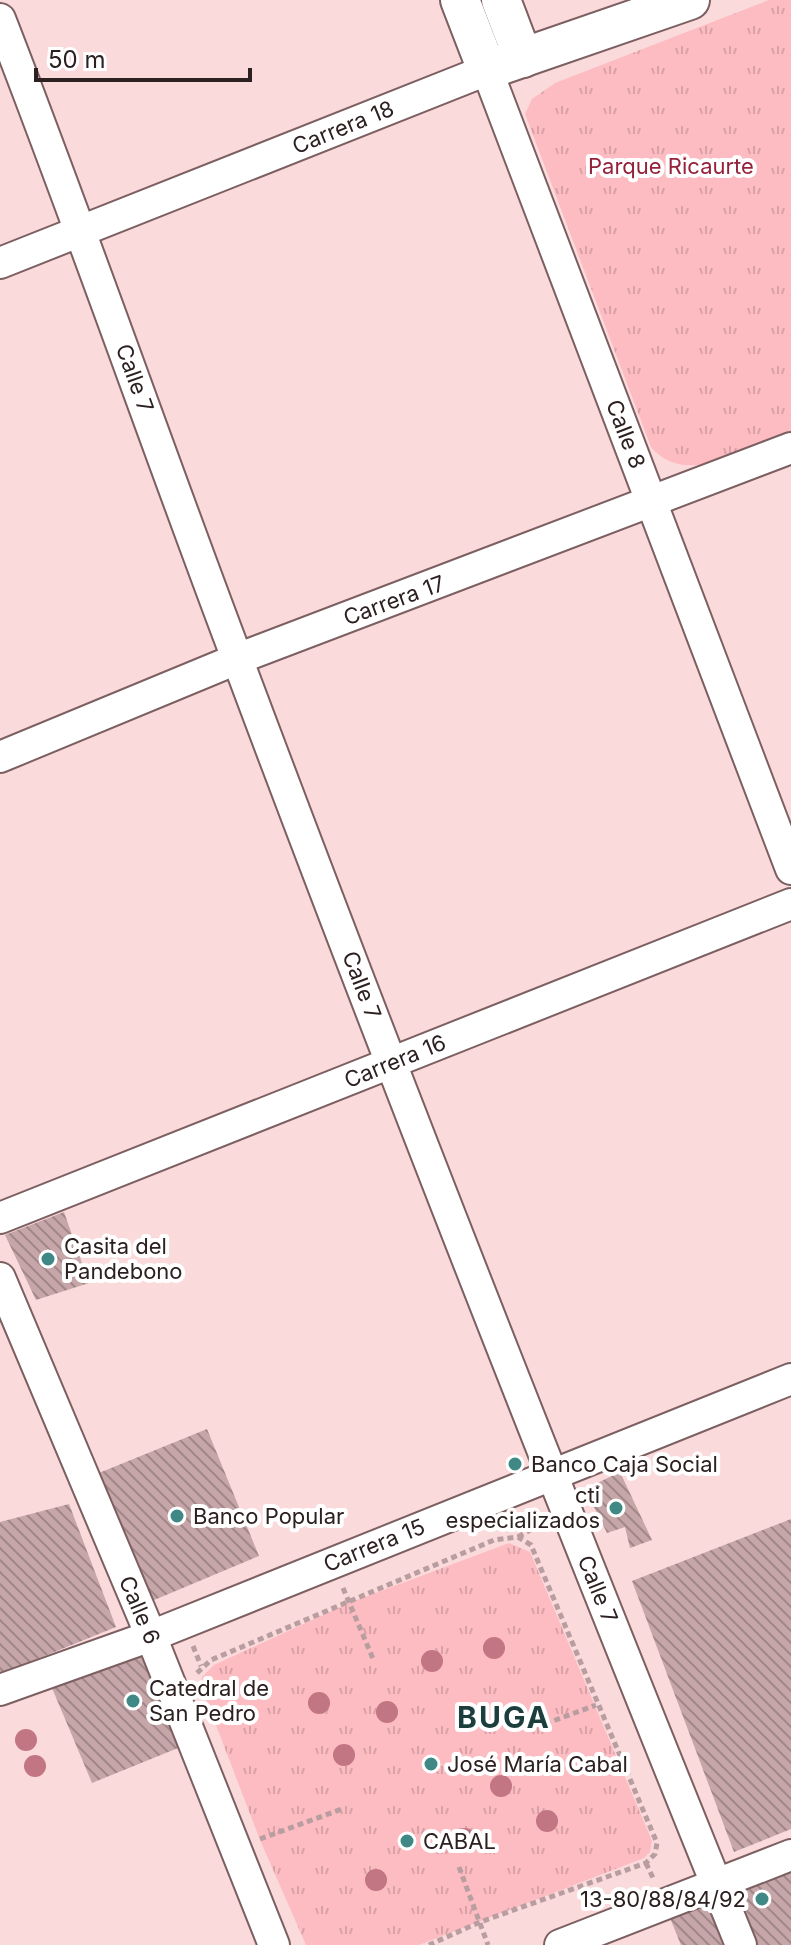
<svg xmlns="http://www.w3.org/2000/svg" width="791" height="1945" viewBox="0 0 791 1945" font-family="Inter,sans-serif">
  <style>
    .park { fill: url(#park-tufts) }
    .building { fill: url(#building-back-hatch) }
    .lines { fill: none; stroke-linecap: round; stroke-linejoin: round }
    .minor-casing { stroke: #7b5f61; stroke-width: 34 }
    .tertiary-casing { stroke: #7b5f61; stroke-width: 42 }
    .path { stroke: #b89ea0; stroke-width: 5; stroke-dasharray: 6 4; stroke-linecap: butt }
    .minor { stroke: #fff; stroke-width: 30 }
    .tertiary { stroke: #fff; stroke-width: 38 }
    .tree { fill: #c27583 }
    .poi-dot { fill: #408886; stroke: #fff; stroke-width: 3 }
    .labels { text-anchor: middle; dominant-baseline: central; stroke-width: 8; stroke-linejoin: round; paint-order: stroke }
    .street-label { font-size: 22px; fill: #2c2021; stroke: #fff }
    .park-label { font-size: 22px; fill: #94223b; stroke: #fff }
    .poi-label { font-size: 22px; fill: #2c2021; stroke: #fff; text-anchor: start }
    .district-label { font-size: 30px; font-weight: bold; letter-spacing: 2px; fill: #1c3f3e; stroke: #fff }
  </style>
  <defs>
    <pattern id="park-tufts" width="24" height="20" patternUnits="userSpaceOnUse" patternTransform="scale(2)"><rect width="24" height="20" fill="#fcbcc1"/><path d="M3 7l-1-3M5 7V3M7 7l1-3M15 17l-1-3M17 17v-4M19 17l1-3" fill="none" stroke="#d8a1a6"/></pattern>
    <pattern id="building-back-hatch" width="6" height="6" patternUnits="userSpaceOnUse" patternTransform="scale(2)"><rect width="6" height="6" fill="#c6a6a8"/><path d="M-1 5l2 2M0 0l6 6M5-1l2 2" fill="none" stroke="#a18788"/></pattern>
  </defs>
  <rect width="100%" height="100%" fill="#fbdadc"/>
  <g class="park">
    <path d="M769,0h22v432c-41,16 -105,57 -140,15l-126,-333 7,-15 23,-16z"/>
    <path d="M509,1543l21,9 122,289 -2,11 -6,6 -225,87h-113l-46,-105 -59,-154 1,-9 12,-12 135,-62z"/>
  </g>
  <g class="building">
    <path d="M64,1212l25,71 -53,17 -31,-65z"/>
    <path d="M207,1429l52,127 -112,47 -53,-128z"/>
    <path d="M620,1472l32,68 -22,8 -5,-21 -18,6 -22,-44z"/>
    <path d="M69,1504l47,123 -116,47v-152z"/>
    <path d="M791,1519v310l-57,23 -102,-271z"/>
    <path d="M144,1648l39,98 -91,37 -40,-95z"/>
    <path d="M791,1869v76h-39l-22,-53z"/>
    <path d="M711,1903l16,42h-46l-11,-27z"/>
  </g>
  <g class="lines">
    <g class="minor-casing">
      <g id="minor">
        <path d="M0,19c83,213 157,428 238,642 161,430 330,858 503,1284"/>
        <path d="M0,263l487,-193 304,799"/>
        <path d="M0,757l237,-98 554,-211"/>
        <path d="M0,1218l791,-314"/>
        <path d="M0,1278l151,358 123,309"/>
        <path d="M0,1690l151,-54 640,-257"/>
        <path d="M560,1945l231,-90"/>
      </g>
    </g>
    <g class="tertiary-casing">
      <g id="tertiary">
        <path d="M460,0l27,70 203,-70"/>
        <path d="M501,0l22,58"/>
      </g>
    </g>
    <g class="path">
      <path d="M518,1537l23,-13"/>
      <path d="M343,1588l31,73"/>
      <path d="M193,1646l8,20"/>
      <path d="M197,1673l14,-13 283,-120 24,-3 13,8 126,298 -2,11 -9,9 -166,59 -51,23"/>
      <path d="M545,1724l51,-19"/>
      <path d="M260,1839l82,-30"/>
      <path d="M646,1863l8,17"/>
      <path d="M459,1867l29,78"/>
    </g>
    <use href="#minor" class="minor"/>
    <use href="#tertiary" class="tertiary"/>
  </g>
  <g class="tree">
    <circle cx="494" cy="1648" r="11"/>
    <circle cx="432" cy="1661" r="11"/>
    <circle cx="319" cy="1703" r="11"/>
    <circle cx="387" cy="1712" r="11"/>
    <circle cx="26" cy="1740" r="11"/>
    <circle cx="344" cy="1755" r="11"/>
    <circle cx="35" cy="1766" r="11"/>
    <circle cx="501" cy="1786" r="11"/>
    <circle cx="547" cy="1821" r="11"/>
    <circle cx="465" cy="1839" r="11"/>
    <circle cx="376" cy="1880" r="11"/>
  </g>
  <g class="poi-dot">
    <circle cx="48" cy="1259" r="8"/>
    <circle cx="515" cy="1464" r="8"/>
    <circle cx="616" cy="1508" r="8"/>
    <circle cx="177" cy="1516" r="8"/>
    <circle cx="133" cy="1701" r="8"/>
    <circle cx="431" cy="1764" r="8"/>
    <circle cx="407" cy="1841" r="8"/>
    <circle cx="762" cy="1899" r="8"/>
  </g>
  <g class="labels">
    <g class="street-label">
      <text transform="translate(343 127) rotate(-22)">Carrera 18</text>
      <text transform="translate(135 378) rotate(70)">Calle 7</text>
      <text transform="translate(626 434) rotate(69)">Calle 8</text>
      <text transform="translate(394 600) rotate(-20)">Carrera 17</text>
      <text transform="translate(362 985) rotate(69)">Calle 7</text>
      <text transform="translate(395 1061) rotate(-22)">Carrera 16</text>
      <text transform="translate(374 1545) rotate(-22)">Carrera 15</text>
      <text transform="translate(598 1589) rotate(68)">Calle 7</text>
      <text transform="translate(140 1610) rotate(67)">Calle 6</text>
    </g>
    <g class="park-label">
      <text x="671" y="166">Parque Ricaurte</text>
    </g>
    <g class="poi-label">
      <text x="64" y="1246">Casita del<tspan x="64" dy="25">Pandebono</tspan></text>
      <text x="531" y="1464">Banco Caja Social</text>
      <text x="600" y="1495" text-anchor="end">cti<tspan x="600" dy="25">especializados</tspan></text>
      <text x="193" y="1516">Banco Popular</text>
      <text x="149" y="1688">Catedral de<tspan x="149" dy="25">San Pedro</tspan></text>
      <text x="447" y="1764">José María Cabal</text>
      <text x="423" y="1841">CABAL</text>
      <text x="746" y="1899" text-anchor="end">13-80/88/84/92</text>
    </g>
    <g class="district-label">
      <text x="504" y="1717">BUGA</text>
    </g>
  </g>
  <path d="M36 68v12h214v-12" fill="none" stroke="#2c2021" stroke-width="4"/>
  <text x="48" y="68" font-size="24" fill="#2c2021" stroke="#ffffff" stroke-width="6" paint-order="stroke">50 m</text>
</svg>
